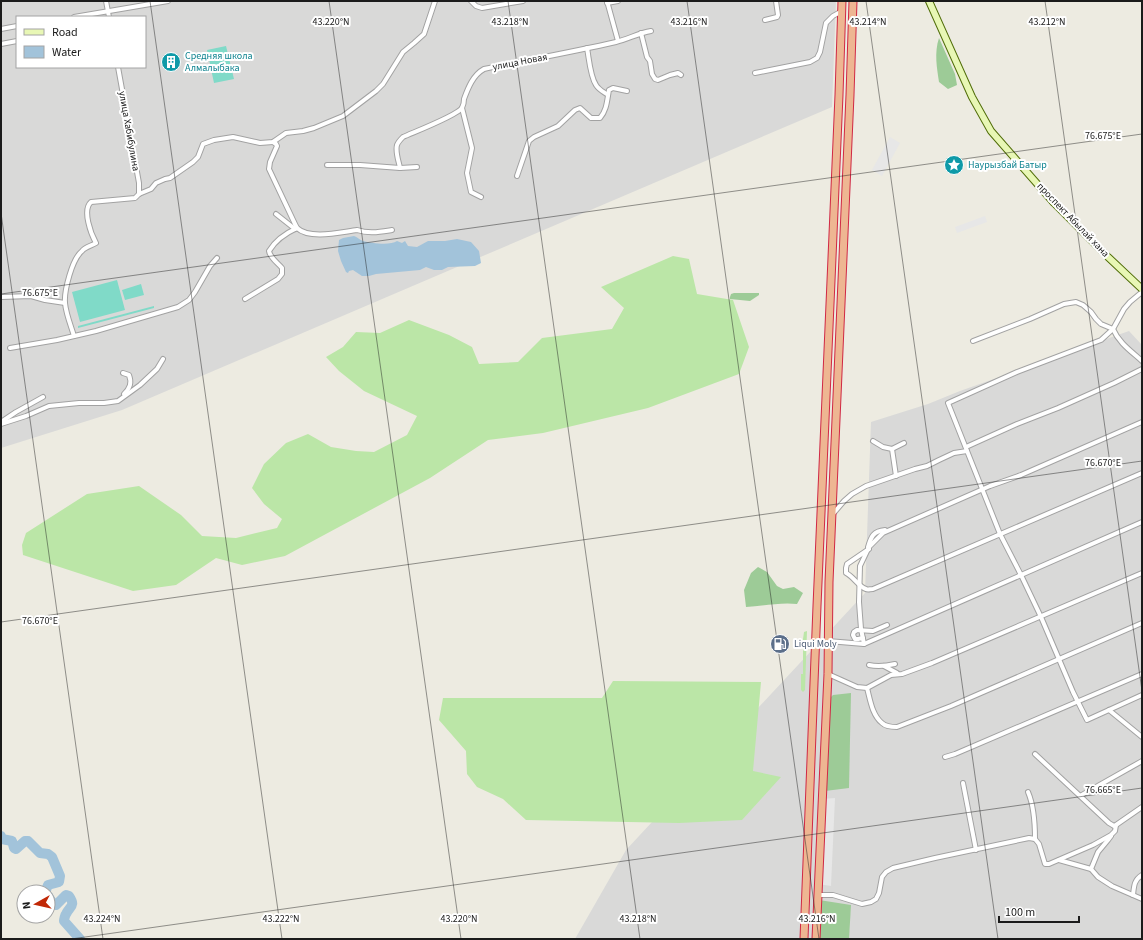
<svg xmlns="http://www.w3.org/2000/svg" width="1143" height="940" viewBox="0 0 1143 940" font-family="'Source Sans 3',sans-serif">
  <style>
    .residential { fill: #d9d9d8; fill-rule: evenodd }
    .grass { fill: #bbe6a7 }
    .forest { fill: #9dcb97 }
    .pitch { fill: #80dac8 }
    .parking { fill: #e7e7e7 }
    .water { fill: #a2c3da }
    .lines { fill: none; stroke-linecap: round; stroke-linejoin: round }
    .river { stroke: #a2c3da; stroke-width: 10 }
    .minor-casing { stroke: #a2a2a2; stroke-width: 6 }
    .secondary-casing { stroke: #506d08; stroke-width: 8 }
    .trunk-casing { stroke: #d02844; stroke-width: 9 }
    .minor { stroke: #fff; stroke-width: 4 }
    .secondary { stroke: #e8f7b5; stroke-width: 6 }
    .trunk { stroke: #eeb692; stroke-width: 7 }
    .ticks { fill: none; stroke: #1b1b1b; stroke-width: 1; stroke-opacity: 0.45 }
    .labels { text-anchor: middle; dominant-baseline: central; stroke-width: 4; stroke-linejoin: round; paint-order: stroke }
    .culture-label { font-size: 10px; fill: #0d838f; stroke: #fff; text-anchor: start }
    .street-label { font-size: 10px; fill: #1b1b1b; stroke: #fff }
    .service-label { font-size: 10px; fill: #4e5e75; stroke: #fff; text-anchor: start }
    .ticks-label { font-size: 10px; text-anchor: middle; fill: #1b1b1b; stroke: #fff; stroke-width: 4; stroke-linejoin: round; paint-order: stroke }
  </style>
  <rect width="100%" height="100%" fill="#edebe1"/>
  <g class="residential">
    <path d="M1,1h835l-4,106 -710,303 -121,38zM17,17h128v50h-128z"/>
    <path d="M1129,331l13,14v594h-567l51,-89 239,-257 6,-171 57,-18 32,-13z"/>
  </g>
  <g class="grass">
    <path d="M673,256l16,3 8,35 36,6 16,47 -10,27 -91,34 -105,25 -55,7 -58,38 -145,78 -43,9 -26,-7 -40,27 -43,6 -110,-36 -1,-10 4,-12 61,-39 52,-8 42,29 21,21 34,2 41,-10 5,-9 -18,-15 -12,-16 12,-24 22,-21 22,-9 23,13 25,4 18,1 33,-17 10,-19 -53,-25 -25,-20 -13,-14 17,-10 13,-15 24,1 29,-13 40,15 23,12 7,17 39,-2 24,-24 70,-9 12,-21 -23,-21z"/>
    <path d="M807,631l-2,59 -2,2 -2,-2v-16h2v-27l-1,-1 2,-14z"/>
    <path d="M613,681l148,1 -8,89 28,6 -39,43 -63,3 -153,-3 -23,-21 -26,-12 -10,-13 -1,-23 -27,-31 4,-22h159z"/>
  </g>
  <g class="forest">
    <path d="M939,38l16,36 2,11 -9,4 -9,-7c-2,-14 -5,-29 0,-44z"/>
    <path d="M734,293h25v2l-9,6 -20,-2v-2l1,-3z"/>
    <path d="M758,567l9,5 10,14 6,3 11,-2 9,6 -6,11c-16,-2 -34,2 -51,3l-2,-17 7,-17z"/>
    <path d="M851,693l-2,95 -24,3 5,-93 3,-3z"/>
    <path d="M819,900l32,5 -2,34h-31z"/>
  </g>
  <g class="pitch">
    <path d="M226,46l8,33 -20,4 -7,-33z"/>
    <path d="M117,280l8,30 -45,12 -8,-30z"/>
    <path d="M141,284l3,11 -19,5 -3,-10z"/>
    <path d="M154,306v2l-76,20v-2z"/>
  </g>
  <g class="parking">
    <path d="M890,137l10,6 -18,33 -10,-6z"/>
    <path d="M985,216l2,6 -30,11 -2,-6z"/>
    <path d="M835,798l-4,88 -13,-2 4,-85z"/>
  </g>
  <path class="water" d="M354,236c3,1 6,4 9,5 8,2 27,5 34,0l5,2 3,-2 3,5 9,1 11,-6h17l12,-2 14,3 8,9 2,12 -6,3 -27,1 -6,3h-8l-8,-3 -6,3 -44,4 -7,2h-7l-9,-6 -4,1 -1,2 -2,-1 -5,-11 -3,-10 1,-11 4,-2z"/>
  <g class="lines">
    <g class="river">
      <path d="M1,836l1,3 10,2 2,7 2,1 9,-8h3l12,12 8,1 4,3 8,19 -1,6 -11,3 -2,5v2"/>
      <path d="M48,896l5,8 3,1 10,-10 3,1c7,10 1,10 -3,18 -1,1 -2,6 -2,7l16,18"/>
    </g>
    <g class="minor-casing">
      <g id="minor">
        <path d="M106,1l3,16"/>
        <path d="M471,1l5,5 6,2 41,-7"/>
        <path d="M607,1l11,40"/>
        <path d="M607,3l11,-2"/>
        <path d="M74,17l94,-16"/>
        <path d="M765,20l12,-3 1,-2 -2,-14"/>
        <path d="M1,29l16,-3"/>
        <path d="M641,33l6,24 3,4 2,13 3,5 3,1 12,-5 8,-2 3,2"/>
        <path d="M1,44l16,-3"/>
        <path d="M587,48c2,10 3,28 9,37 3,5 8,7 12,10"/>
        <path d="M118,67l21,116v11"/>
        <path d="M755,73l55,-11 7,-4 3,-6 6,-29 7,-7 9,-5"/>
        <path d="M462,108l10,40 -5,25 4,19 10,5"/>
        <path d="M327,165h33l40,3 17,-1"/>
        <path d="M400,168c-1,-6 -5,-16 -3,-23 1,-3 4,-6 6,-8 11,-5 53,-21 59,-29 1,-2 2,-6 2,-9 4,-11 9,-24 20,-30 44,-9 88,-17 132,-27 12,-3 23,-9 35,-11"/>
        <path d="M517,176l12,-35 5,-4 24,-11 17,-16 5,-2 11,10h9c7,-8 7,-18 9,-28l4,-2 14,3"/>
        <path d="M276,214l19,15"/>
        <path d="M297,228c13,12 44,4 60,2 12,4 22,2 35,0"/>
        <path d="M1142,292l-12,10 -6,7 -11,20 -12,11 -84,32 -69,31 52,131 21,41 20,42 32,75 14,28 55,-25"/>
        <path d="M1,297l30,-1 14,4 20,3"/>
        <path d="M245,299l33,-20 4,-5v-6c-4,-5 -12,-10 -13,-17 6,-10 17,-18 28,-23l-2,-4 -26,-55 1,-7 7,-16 -1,-2 -3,-2"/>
        <path d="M74,336c-3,-10 -8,-22 -9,-33 -1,-12 7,-44 17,-52 3,-4 9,-5 14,-8 -5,-9 -14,-33 -5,-41l44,-4 4,-4 12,-5 5,-6 9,-4 5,-1 23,-16 5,-5 5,-13 11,-4 19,-3 27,6 13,-1 13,-9 17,-2 11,-3 29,-12 33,-25 7,-7 20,-32 11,-9 10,-9 11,-33"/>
        <path d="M973,341l57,-22 34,-15 12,-2 7,3 8,7 5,7 5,5 12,5c6,14 18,22 29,32"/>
        <path d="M10,348l47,-8 39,-9 82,-24 11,-7 6,-8 15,-26 7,-8"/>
        <path d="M123,373l6,2c3,8 1,13 -5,19"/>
        <path d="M1,422l15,-10 27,-15"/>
        <path d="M1,424l25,-8 23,-10 30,-3h25l14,-2 22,-16 17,-16 6,-10"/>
        <path d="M873,441l10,6 9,2 4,27"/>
        <path d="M966,447l51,-23 41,-16 56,-25 28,-14"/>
        <path d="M892,449l12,-6"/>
        <path d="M832,515l12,-14 8,-7 14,-8 49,-17 12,-3 12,-6 15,-7 13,-2"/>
        <path d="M885,530c-12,1 -14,7 -17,17l1,2 -22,15 -1,4v5c7,3 13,14 20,16 2,1 4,0 7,0l269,-116"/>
        <path d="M863,638l-5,1h-3l-2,-4 1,-3 3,-2 16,1 14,-6"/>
        <path d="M828,641l36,3 278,-122"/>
        <path d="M864,644l-3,-15 -2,-27 1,-36 9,-19 14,-14 107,-47 31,-11 121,-53"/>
        <path d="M869,665c9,2 17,1 26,-1"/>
        <path d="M884,666l13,7"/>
        <path d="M828,674l29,13 10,1 24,-13 11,-1 30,-11 210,-90"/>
        <path d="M867,688c3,11 5,27 15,35 4,4 10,4 15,4l54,-21 191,-83"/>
        <path d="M1109,710l33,27"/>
        <path d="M1035,754l74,69 5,3 2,-1 26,-18"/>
        <path d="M945,757l10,-3 187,-80"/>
        <path d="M963,783l13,67"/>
        <path d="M1028,792c6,14 7,32 7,47"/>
        <path d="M1080,796l62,-35"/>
        <path d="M1111,836l-3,4 -10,12 -7,17 7,8 14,9 30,13"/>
        <path d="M1059,860l32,9"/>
        <path d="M818,895h15l29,9 9,-2 5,-3 3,-6 3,-16 4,-5 7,-4 42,-10 94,-20 6,1 4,5 6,20h4l44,-19 18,-10 4,-4 1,-6"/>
        <path d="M1133,895c1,-9 1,-15 9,-20"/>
      </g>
    </g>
    <g class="secondary-casing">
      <path id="secondary" d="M929,1l43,96 19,34 63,72 54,54 34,32"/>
    </g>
    <g class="trunk-casing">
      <g id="trunk">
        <path d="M804,939l13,-333 22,-511 3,-94"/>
        <path d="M816,939l12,-265 1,-92 21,-487 3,-94"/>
      </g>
    </g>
    <use href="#minor" class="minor"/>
    <use href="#secondary" class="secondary"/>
    <use href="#trunk" class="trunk"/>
  </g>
  <path class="ticks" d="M150,1l132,938M329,1l132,938M508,1l132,938M687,1l132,938M866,1l132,938M1045,1l97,690M1,213l102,726M1,294l1141,-160M1,622l1141,-161M71,939l1071,-151"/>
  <defs>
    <g id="building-disc" transform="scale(1)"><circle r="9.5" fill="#0f9aa8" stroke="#fff"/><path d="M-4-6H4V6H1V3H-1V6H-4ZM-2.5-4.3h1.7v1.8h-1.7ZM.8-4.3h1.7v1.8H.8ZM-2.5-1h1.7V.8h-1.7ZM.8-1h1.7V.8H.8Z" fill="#fff"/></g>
    <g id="sight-disc" transform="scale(1)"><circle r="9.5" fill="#0f9aa8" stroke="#fff"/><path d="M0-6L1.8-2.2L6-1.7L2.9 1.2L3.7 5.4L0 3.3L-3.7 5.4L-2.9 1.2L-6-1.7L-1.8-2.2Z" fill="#fff"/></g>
    <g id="fuel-disc" transform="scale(1)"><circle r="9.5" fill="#5c6f8a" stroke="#fff"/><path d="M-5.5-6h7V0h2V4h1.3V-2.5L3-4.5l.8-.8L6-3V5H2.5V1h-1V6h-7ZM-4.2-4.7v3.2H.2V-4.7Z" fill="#fff"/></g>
  </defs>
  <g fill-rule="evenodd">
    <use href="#building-disc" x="171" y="62"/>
    <use href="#sight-disc" x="954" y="165"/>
    <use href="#fuel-disc" x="780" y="644"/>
  </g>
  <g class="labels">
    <g class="culture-label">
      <text x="185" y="56">Средняя школа<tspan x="185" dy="12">Алмалыбака</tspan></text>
      <text x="968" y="165">Наурызбай Батыр</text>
    </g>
    <g class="street-label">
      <text transform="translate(520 62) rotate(-11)">улица Новая</text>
      <text transform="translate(129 131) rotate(80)">улица Хабибулина</text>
      <text transform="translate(1073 220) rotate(46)">проспект Абылай хана</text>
    </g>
    <g class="service-label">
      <text x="794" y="644">Liqui Moly</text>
    </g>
  </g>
  <g class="ticks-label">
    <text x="331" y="25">43.220°N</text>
    <text x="510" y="25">43.218°N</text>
    <text x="689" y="25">43.216°N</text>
    <text x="868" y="25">43.214°N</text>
    <text x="1047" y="25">43.212°N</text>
    <text x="1103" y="139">76.675°E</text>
    <text x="40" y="296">76.675°E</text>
    <text x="1103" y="466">76.670°E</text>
    <text x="40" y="624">76.670°E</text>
    <text x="1103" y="793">76.665°E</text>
    <text x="102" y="922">43.224°N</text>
    <text x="281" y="922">43.222°N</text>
    <text x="459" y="922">43.220°N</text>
    <text x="638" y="922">43.218°N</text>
    <text x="817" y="922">43.216°N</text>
  </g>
  <rect width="1143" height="940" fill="none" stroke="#1b1b1b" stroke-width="4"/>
  <rect x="16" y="16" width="130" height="52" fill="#ffffff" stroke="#a4a4a4"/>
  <rect x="24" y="29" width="20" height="6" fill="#e8f7b5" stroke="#a4a4a4"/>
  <text x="52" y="36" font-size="12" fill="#1b1b1b">Road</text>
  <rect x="24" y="46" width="20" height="12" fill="#a2c3da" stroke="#a4a4a4"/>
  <text x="52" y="56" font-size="12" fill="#1b1b1b">Water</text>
  <g transform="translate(36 904) rotate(262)"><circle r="19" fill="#ffffff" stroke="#a4a4a4"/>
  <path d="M0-3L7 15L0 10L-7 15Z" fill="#c12806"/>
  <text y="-6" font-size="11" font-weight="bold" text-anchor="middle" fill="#1b1b1b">N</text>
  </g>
  <path d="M999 916v6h80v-6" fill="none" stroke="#1b1b1b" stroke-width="2"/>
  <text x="1005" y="916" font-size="12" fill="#1b1b1b" stroke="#ffffff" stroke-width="3" paint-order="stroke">100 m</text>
</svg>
